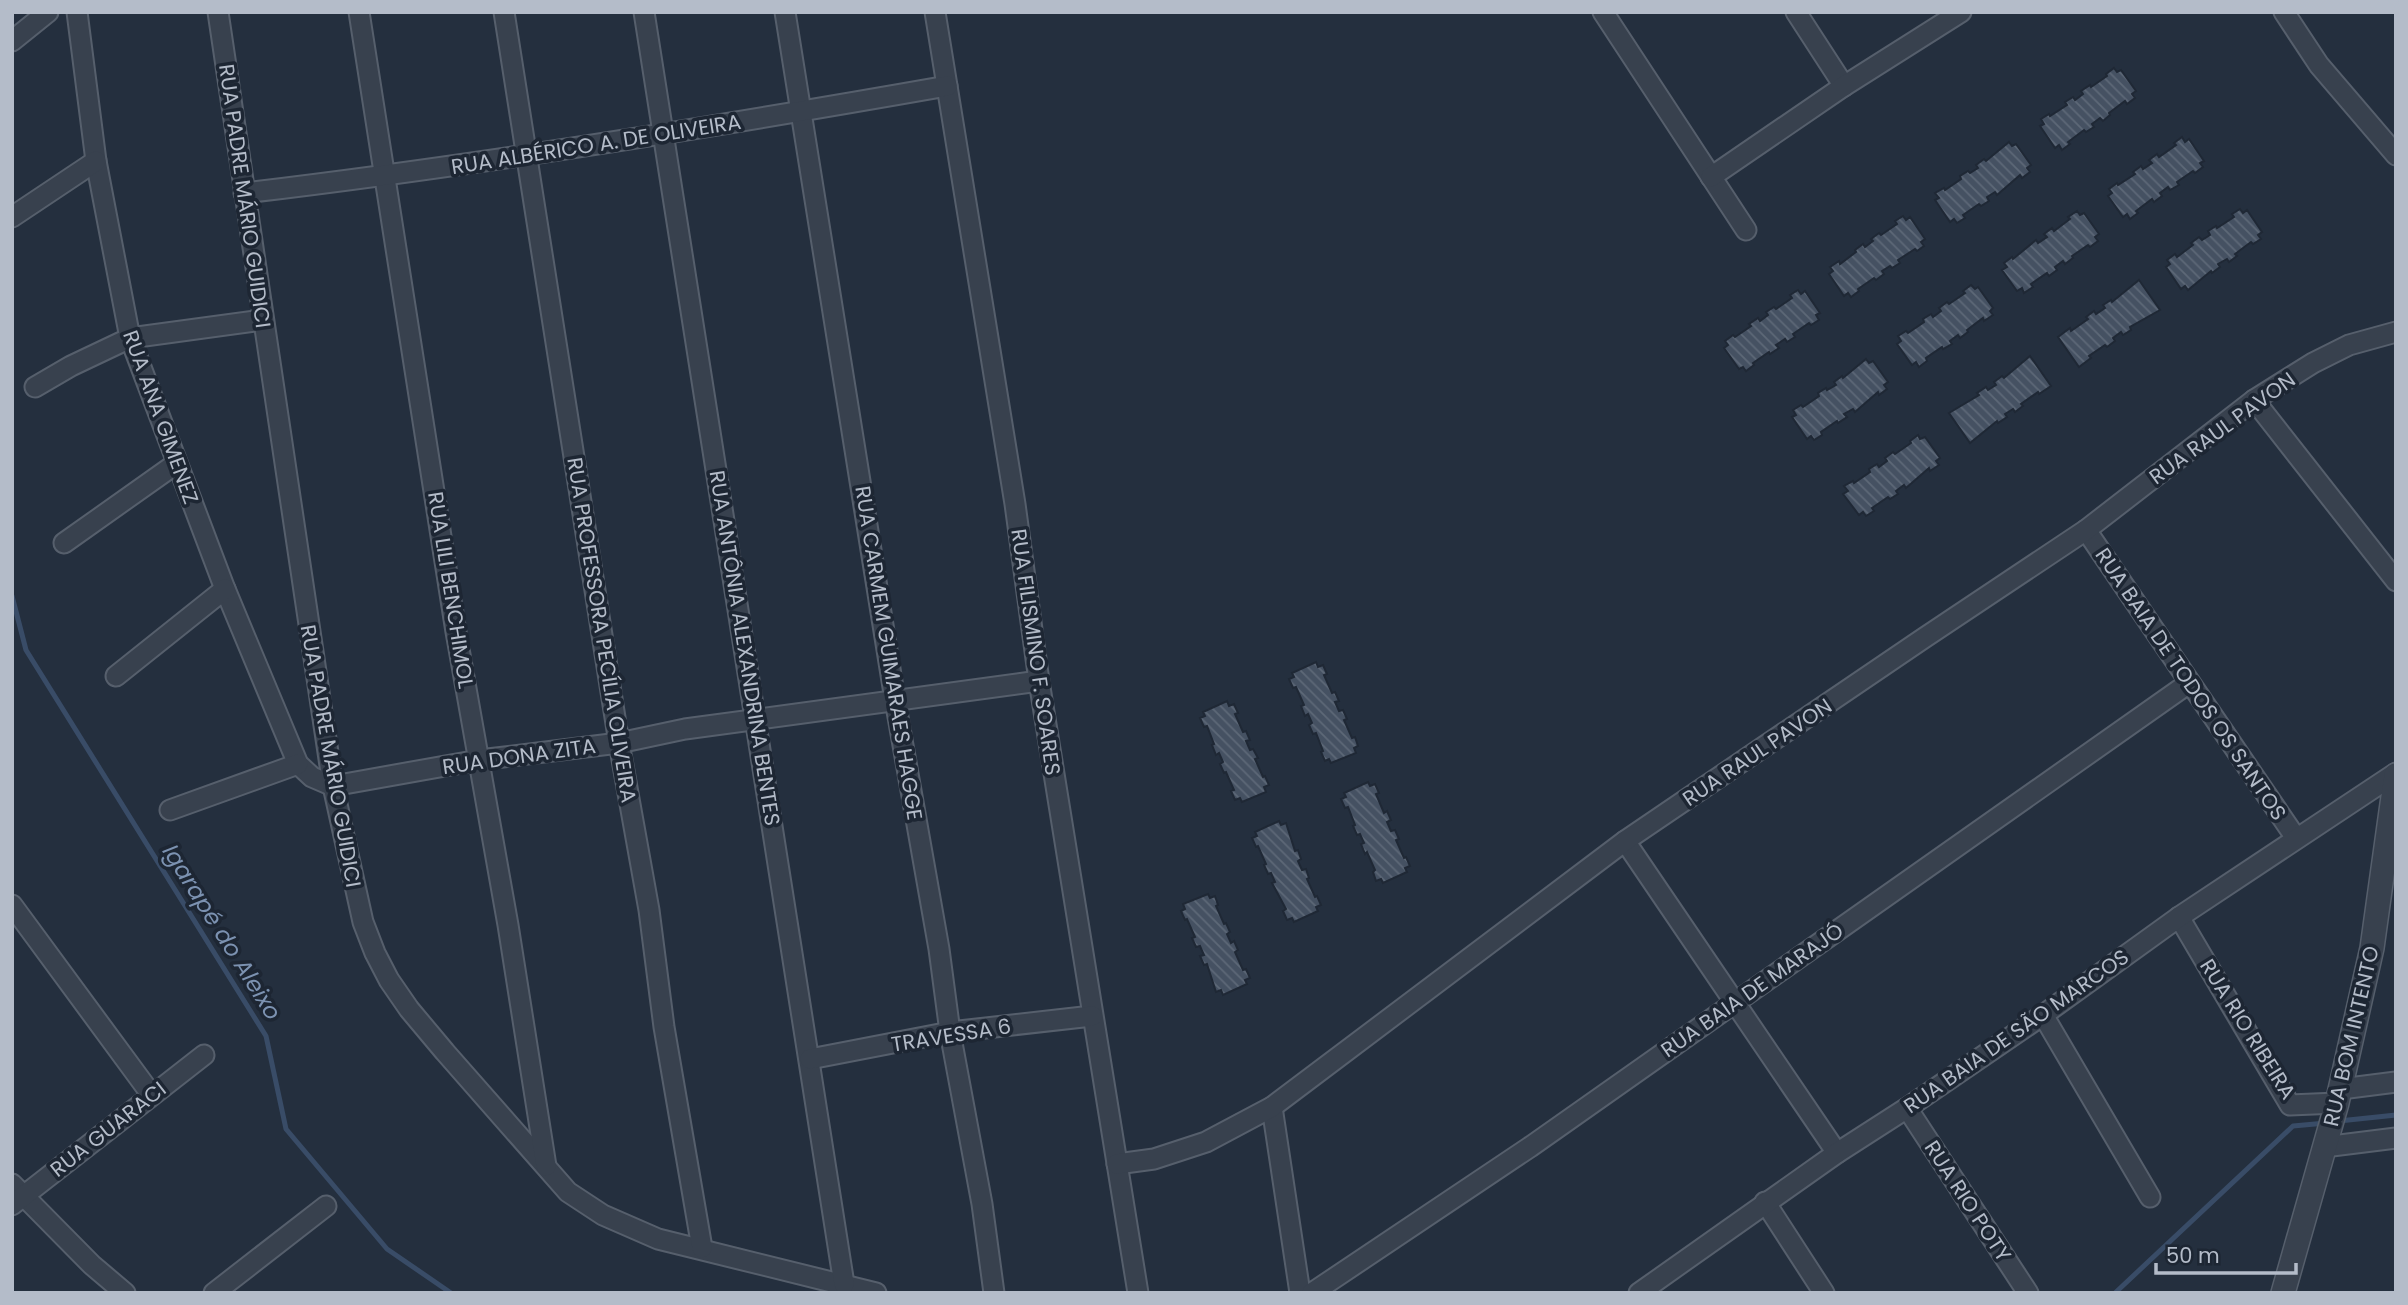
<svg xmlns="http://www.w3.org/2000/svg" width="2408" height="1305" viewBox="0 0 2408 1305" font-family="Poppins,sans-serif">
  <style>
    .lines { fill: none; stroke-linecap: round; stroke-linejoin: round }
    .stream { stroke: #394c67; stroke-width: 5 }
    .building { fill: url(#building-back-hatch); stroke: #1f2835; stroke-width: 2 }
    .minor-casing { stroke: #565f6c; stroke-width: 23 }
    .tertiary-casing { stroke: #565f6c; stroke-width: 26 }
    .minor { stroke: #38414e; stroke-width: 19 }
    .tertiary { stroke: #38414e; stroke-width: 23 }
    .labels { text-anchor: middle; dominant-baseline: central; stroke-width: 7; stroke-linejoin: round; paint-order: stroke }
    .street-label { font-size: 21px; fill: #b4bcc9; stroke: #1d2633 }
    .water-label { font-size: 23px; font-style: italic; fill: #7c92b1; stroke: #1d2633 }
  </style>
  <defs>
    <pattern id="building-back-hatch" width="6" height="6" patternUnits="userSpaceOnUse" patternTransform="scale(1.75)"><rect width="6" height="6" fill="#455162"/><path d="M-1 5l2 2M0 0l6 6M5-1l2 2" fill="none" stroke="#5d6877"/></pattern>
  </defs>
  <rect width="100%" height="100%" fill="#242f3e"/>
  <g class="lines">
    <g class="stream">
      <path d="M12,596l14,54 240,386 20,93 101,120 64,44"/>
      <path d="M2339,1121l57,-6"/>
      <path d="M2115,1293l178,-167 33,-3"/>
    </g>
  </g>
  <g class="building">
    <path d="M2114,68l3,4 4,-2 15,21 -4,3 3,4 -8,6 -2,-3 -16,12 1,2 -7,6 -3,-3 -8,6 2,3 -8,5 -2,-2 -16,12 2,2 -8,6 -3,-5 -4,3 -15,-22 4,-2 -3,-5 8,-5 1,2 17,-11 -2,-3 8,-5 2,3 8,-6 -2,-3 9,-6 1,2 16,-11 -1,-2z"/>
    <path d="M2182,137l3,5 4,-3 15,22 -4,2 3,4 -8,6 -2,-2 -16,11 2,3 -9,5 -2,-3 -8,6 2,3 -8,6 -2,-3 -16,12 2,2 -8,6 -3,-5 -4,3 -15,-21 4,-3 -3,-4 8,-6 1,2 17,-11 -2,-2 8,-6 2,3 9,-6 -3,-3 8,-6 2,3 17,-12 -2,-2z"/>
    <path d="M2009,142l3,4 4,-2 15,21 -4,3 3,4 -8,6 -2,-3 -23,20 -2,-3 -8,5 2,4 -8,5 -2,-2 -16,11 2,3 -8,5 -3,-4 -4,3 -15,-22 4,-2 -4,-5 9,-5 1,2 16,-11 -1,-3 8,-5 2,2 8,-5 -2,-3 8,-6 2,2z"/>
    <path d="M2240,209l3,4 4,-3 15,22 -4,3 3,4 -8,5 -2,-2 -16,12 2,2 -8,6 -2,-3 -9,5 2,3 -8,6 -1,-2 -23,19 -3,-4 -4,3 -15,-22 4,-3 -3,-4 8,-6 2,3 16,-12 -2,-2 8,-6 3,3 8,-5 -2,-4 8,-5 1,2 17,-11 -2,-3z"/>
    <path d="M2077,211l3,4 4,-2 15,21 -4,3 3,4 -8,6 -2,-2 -16,11 1,2 -8,6 -2,-3 -8,6 2,3 -8,6 -2,-3 -16,11 2,3 -9,6 -2,-5 -5,3 -15,-21 5,-3 -3,-4 8,-6 1,2 23,-19 2,3 9,-6 -3,-3 8,-6 2,3 16,-12 -2,-2z"/>
    <path d="M1903,216l3,4 4,-3 15,22 -4,3 3,4 -7,5 -2,-2 -17,11 2,3 -8,5 -2,-2 -8,5 2,3 -8,6 -2,-2 -16,11 1,2 -8,6 -3,-4 -4,3 -15,-22 4,-3 -3,-4 9,-6 1,3 16,-12 -1,-2 8,-6 2,3 8,-6 -2,-2 8,-6 2,2 16,-11 -2,-3z"/>
    <path d="M2139,280l21,30 -30,17 1,3 -8,5 -2,-3 -8,6 2,3 -8,6 -2,-2 -16,11 2,2 -12,9 -21,-30 12,-9 1,3 17,-12 -2,-2 8,-6 2,3 9,-6 -2,-3 8,-5 1,2z"/>
    <path d="M1971,285l4,4 3,-2 15,21 -3,3 3,4 -9,6 -1,-3 -16,12 1,2 -8,6 -2,-3 -8,6 2,3 -9,5 -1,-2 -16,11 1,3 -8,6 -3,-5 -4,3 -15,-21 4,-3 -3,-5 8,-5 2,2 16,-11 -1,-3 8,-5 2,3 8,-6 -2,-3 8,-6 2,2 16,-11 -2,-2z"/>
    <path d="M1798,290l3,4 4,-3 15,22 -4,2 3,5 -8,5 -2,-2 -16,11 2,3 -8,5 -2,-3 -9,6 3,3 -9,6 -1,-2 -16,11 1,2 -8,6 -3,-4 -4,2 -15,-21 4,-3 -3,-4 8,-6 2,2 16,-11 -2,-2 9,-6 2,3 8,-6 -2,-3 8,-5 2,2 16,-11 -2,-3z"/>
    <path d="M2030,356l21,30 -12,8 -1,-2 -17,12 2,2 -8,6 -2,-3 -8,5 2,3 -9,6 -1,-2 -27,22 -21,-30 30,-18 -2,-2 9,-6 2,3 8,-5 -2,-3 8,-6 2,2z"/>
    <path d="M1866,359l3,4 4,-2 15,21 -4,3 3,4 -8,6 -1,-3 -23,20 -2,-3 -9,5 3,3 -9,6 -1,-2 -16,11 1,3 -8,5 -3,-4 -4,3 -15,-22 4,-2 -3,-5 8,-5 2,2 16,-11 -1,-3 8,-5 1,2 9,-5 -2,-3 8,-6 1,2z"/>
    <path d="M1918,435l2,4 5,-2 15,21 -4,3 3,4 -9,6 -1,-3 -23,20 -2,-3 -8,6 2,3 -8,5 -2,-2 -16,11 2,3 -8,5 -3,-4 -4,3 -16,-21 5,-3 -4,-5 9,-5 1,2 16,-11 -1,-3 8,-5 2,3 8,-6 -2,-3 8,-6 2,2 16,-11 -1,-2z"/>
    <path d="M1316,662l2,5 5,-2 4,9 -3,1 8,18 3,-1 4,9 -4,1 4,9 4,-1 4,9 -3,1 8,18 3,-1 3,9 -4,2 2,5 -25,10 -2,-4 -4,2 -4,-9 2,-1 -7,-18 -3,1 -4,-9 3,-2 -4,-9 -3,2 -4,-10 3,-1 -8,-18 -3,1 -4,-9 5,-2 -2,-4z"/>
    <path d="M1227,701l2,5 5,-2 4,9 -3,1 8,18 3,-1 4,9 -4,1 4,9 3,-1 5,9 -3,1 8,18 2,-1 4,9 -5,2 2,5 -24,10 -2,-4 -5,2 -4,-9 3,-1 -8,-18 -2,1 -4,-9 3,-2 -4,-9 -3,2 -4,-10 2,-1 -7,-18 -3,1 -4,-9 5,-2 -2,-4z"/>
    <path d="M1368,782l2,4 5,-2 4,9 -3,1 8,19 3,-2 4,9 -4,2 4,9 4,-1 4,9 -3,1 8,18 2,-1 4,9 -5,2 2,4 -24,11 -2,-4 -5,2 -3,-9 2,-2 -8,-18 -2,2 -4,-10 3,-1 -4,-9 -3,1 -4,-9 2,-1 -7,-18 -3,1 -4,-9 5,-2 -2,-4z"/>
    <path d="M1279,821l2,4 5,-2 9,28 3,-1 3,9 -3,2 4,9 4,-1 3,9 -2,1 8,18 2,-1 4,9 -5,2 2,4 -24,11 -2,-4 -5,2 -4,-9 3,-2 -14,-26 3,-1 -4,-9 -3,1 -4,-9 2,-1 -8,-18 -2,1 -4,-9 5,-2 -2,-4z"/>
    <path d="M1208,894l2,4 5,-2 3,9 -2,1 8,18 2,-1 4,9 -3,2 4,9 3,-2 4,9 -3,2 8,18 3,-1 4,9 -5,2 2,4 -24,11 -2,-5 -5,2 -9,-28 -3,1 -4,-9 4,-1 -4,-9 -4,1 -4,-9 3,-1 -8,-18 -2,1 -4,-9 4,-2 -2,-5z"/>
  </g>
  <g class="lines">
    <g class="minor-casing">
      <g id="minor">
        <path d="M77,12l19,149 34,177 95,251 73,175 14,13 21,9"/>
        <path d="M218,12l115,774 30,136 12,31 14,27 20,29 36,43 123,140 35,23 55,24 218,54"/>
        <path d="M359,12l97,620 52,293 38,241"/>
        <path d="M504,12l115,731 30,167 15,117 38,221"/>
        <path d="M644,12l200,1272"/>
        <path d="M785,12l110,688 44,249 11,83 32,172 12,89"/>
        <path d="M935,12l80,492 24,177 99,612"/>
        <path d="M1603,12l143,218"/>
        <path d="M1796,12l48,74"/>
        <path d="M2284,12l35,53 77,90"/>
        <path d="M12,41l36,-29"/>
        <path d="M1711,177l133,-91 117,-74"/>
        <path d="M244,193c236,-28 470,-66 703,-107"/>
        <path d="M12,217l84,-56"/>
        <path d="M35,387l36,-21 59,-28 133,-18"/>
        <path d="M2254,400l142,181"/>
        <path d="M2086,530l210,308"/>
        <path d="M64,543l113,-80"/>
        <path d="M116,676l109,-87"/>
        <path d="M333,786l146,-26 140,-17 66,-14 354,-48"/>
        <path d="M170,810l128,-46"/>
        <path d="M1625,841l212,312"/>
        <path d="M12,905l139,189"/>
        <path d="M2179,917l111,188 47,-2"/>
        <path d="M2043,1015l107,182"/>
        <path d="M810,1059l140,-27 142,-16"/>
        <path d="M2341,1089l55,-7"/>
        <path d="M1272,1107l28,186"/>
        <path d="M1907,1108l121,185"/>
        <path d="M2324,1147l72,-9"/>
        <path d="M1117,1164l37,-5 52,-17 66,-35 353,-266 299,-203 162,-108 168,-130 59,-37 36,-18 47,-13"/>
        <path d="M12,1184l80,81 33,28"/>
        <path d="M1765,1202l59,91"/>
        <path d="M12,1205l192,-150"/>
        <path d="M214,1293l112,-87"/>
        <path d="M1312,1293l218,-146 659,-464"/>
        <path d="M1639,1293l198,-140 70,-45 136,-93 136,-98 217,-144"/>
      </g>
    </g>
    <g class="tertiary-casing">
      <path id="tertiary" d="M2283,1293l54,-190 35,-155 24,-173"/>
    </g>
    <use href="#minor" class="minor"/>
    <use href="#tertiary" class="tertiary"/>
  </g>
  <g class="labels">
    <g class="street-label">
      <text transform="translate(596 144) rotate(-9)">RUA ALBÉRICO A. DE OLIVEIRA</text>
      <text transform="translate(245 196) rotate(82)">RUA PADRE MÁRIO GUIDICI</text>
      <text transform="translate(161 417) rotate(70)">RUA ANA GIMENEZ</text>
      <text transform="translate(2222 428) rotate(-36)">RUA RAUL PAVON</text>
      <text transform="translate(451 590) rotate(81)">RUA LILI BENCHIMOL</text>
      <text transform="translate(602 630) rotate(81)">RUA PROFESSORA PECÍLIA OLIVEIRA</text>
      <text transform="translate(745 648) rotate(81)">RUA ANTÔNIA ALEXANDRINA BENTES</text>
      <text transform="translate(1036 652) rotate(82)">RUA FILISMINO F. SOARES</text>
      <text transform="translate(889 653) rotate(81)">RUA CARMEM GUIMARAES HAGGE</text>
      <text transform="translate(2191 684) rotate(56)">RUA BAIA DE TODOS OS SANTOS</text>
      <text transform="translate(1757 752) rotate(-34)">RUA RAUL PAVON</text>
      <text transform="translate(331 756) rotate(80)">RUA PADRE MÁRIO GUIDICI</text>
      <text transform="translate(519 756) rotate(-8)">RUA DONA ZITA</text>
      <text transform="translate(1752 990) rotate(-35)">RUA BAIA DE MARAJÓ</text>
      <text transform="translate(2248 1029) rotate(58)">RUA RIO RIBEIRA</text>
      <text transform="translate(2016 1031) rotate(-35)">RUA BAIA DE SÃO MARCOS</text>
      <text transform="translate(951 1035) rotate(-9)">TRAVESSA 6</text>
      <text transform="translate(2351 1036) rotate(-77)">RUA BOM INTENTO</text>
      <text transform="translate(108 1129) rotate(-38)">RUA GUARACI</text>
      <text transform="translate(1968 1201) rotate(57)">RUA RIO POTY</text>
    </g>
    <g class="water-label">
      <text transform="translate(222 932) rotate(58)">Igarapé do Aleixo</text>
    </g>
  </g>
  <rect width="2408" height="1305" fill="none" stroke="#b4bcc9" stroke-width="28"/>
  <path d="M2156 1263v10h140v-10" fill="none" stroke="#b4bcc9" stroke-width="3.5"/>
  <text x="2166" y="1263" font-size="21" fill="#b4bcc9" stroke="#1d2633" stroke-width="5" paint-order="stroke">50 m</text>
</svg>
